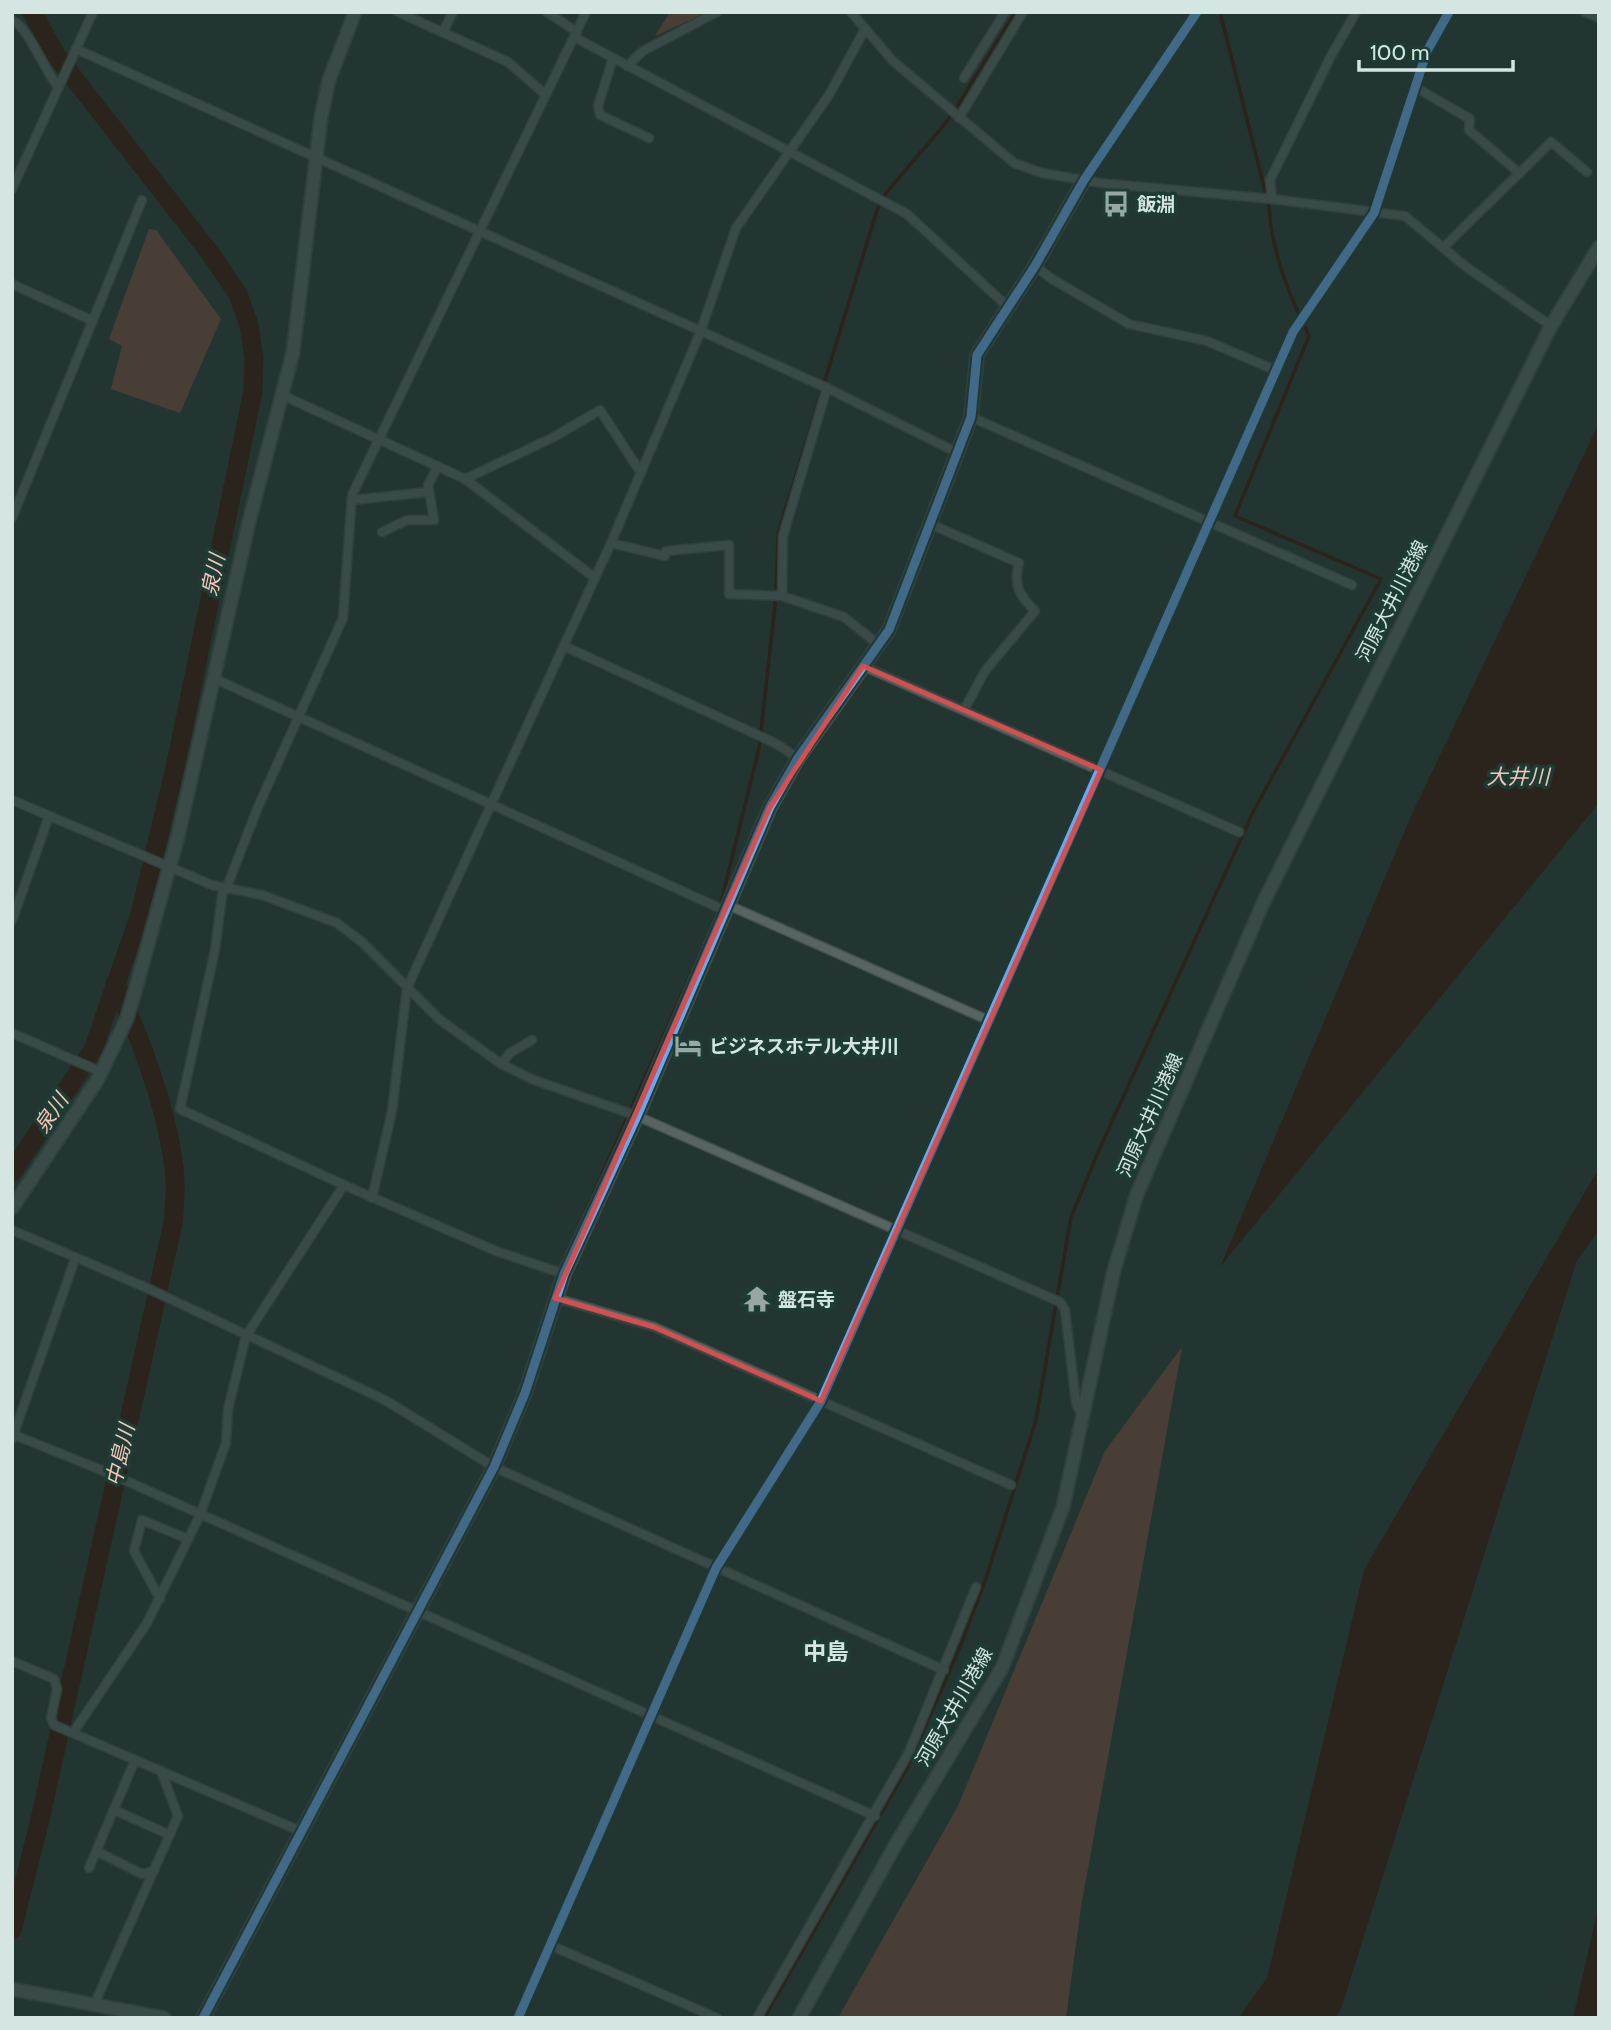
<svg xmlns="http://www.w3.org/2000/svg" width="1611" height="2030" viewBox="0 0 1611 2030" font-family="Cabin,'Noto Sans JP',sans-serif">
  <style>
    .green { fill: #794b3b }
    .water { fill: #351004 }
    .lines { fill: none; stroke-linecap: round; stroke-linejoin: round }
    .stream { stroke: #351004; stroke-width: 3.5 }
    .river { stroke: #351004; stroke-width: 19 }
    .street-casing { stroke: #414f4c; stroke-width: 11 }
    .secondary-casing { stroke: #414f4c; stroke-width: 16 }
    .street { stroke: #576461; stroke-width: 8 }
    .secondary { stroke: #576461; stroke-width: 12 }
    .cycleway-casing { stroke: #1c3c35; stroke-width: 13 }
    .cycleway { stroke: #66a8f1; stroke-width: 9 }
    .marked { fill: none; stroke: #d64e4d; stroke-width: 5; stroke-linejoin: round }
    .labels { text-anchor: middle; dominant-baseline: central; stroke-width: 7; stroke-linejoin: round; paint-order: stroke }
    .poi-label { font-size: 19px; font-weight: bold; fill: #d5e6e2; stroke: #1c3c35; text-anchor: start }
    .street-label { font-size: 19px; fill: #d5e6e2; stroke: #1c3c35 }
    .water-label { font-size: 21px; font-style: italic; fill: #f7c6b6; stroke: #1c3c35 }
    .quarter-label { font-size: 23px; font-weight: bold; fill: #d5e6e2; stroke: #1c3c35 }
  </style>
  <rect width="100%" height="100%" fill="#233531"/>
  <g class="green">
    <path d="M670,12h28l3,3 -46,21z"/>
    <path d="M149,229l7,1 65,89 -41,94 -69,-24 11,-43 -13,-7z"/>
    <path d="M1182,1347l-101,560 -15,111h-228l120,-212 147,-355z"/>
  </g>
  <g class="water">
    <path d="M1599,423v380l-379,464 191,-451z"/>
    <path d="M1599,1168v63l-22,29 -236,749 -5,9h-98l29,-40 97,-408z"/>
    <path d="M1599,1904v114h-26z"/>
  </g>
  <g class="lines">
    <g class="stream">
      <path d="M564,1260l155,-350 40,-162 17,-151 2,-63 99,-324 9,-17 63,-74 67,-107"/>
      <path d="M764,2018l142,-248 54,-123 26,-69 50,-158 35,-203 28,-67 155,-340 127,-231 -146,-63 74,-180c-20,-42 -37,-82 -40,-129l-49,-195"/>
    </g>
    <g class="river">
      <path d="M12,1172l81,-122 47,-136 35,-146 78,-377 1,-33 -5,-33 -11,-31 -28,-41 -154,-198 -24,-43"/>
      <path d="M12,1930l27,-106 134,-601c1,-14 3,-29 2,-43 -4,-61 -34,-142 -60,-197"/>
    </g>
    <g class="street-casing">
      <g id="street">
        <path d="M398,12l110,50 38,33"/>
        <path d="M547,12l30,20"/>
        <path d="M851,12l42,49 121,102 28,10 58,10 172,16 133,17 60,50 86,60"/>
        <path d="M1585,12l14,6"/>
        <path d="M12,20c16,7 33,51 46,67"/>
        <path d="M443,32l10,-20"/>
        <path d="M574,37l333,177 101,93"/>
        <path d="M76,49l751,339 131,65"/>
        <path d="M613,58l-15,48 2,9 49,23"/>
        <path d="M627,66l16,-15 74,-39"/>
        <path d="M964,78l41,-66"/>
        <path d="M1415,87l55,32 -1,11 50,43"/>
        <path d="M959,118l64,-106"/>
        <path d="M1084,180l113,-168"/>
        <path d="M12,189l81,-177"/>
        <path d="M1272,199l-2,-19 61,-124 25,-44"/>
        <path d="M1443,248l108,-106 36,30"/>
        <path d="M1035,266l17,13 77,45 78,17 70,30"/>
        <path d="M12,284l81,37"/>
        <path d="M827,388l-44,148 -1,60 62,21 35,28"/>
        <path d="M282,395l183,84 130,99"/>
        <path d="M971,417l381,168"/>
        <path d="M465,479l89,-42 46,-27 41,63"/>
        <path d="M352,500l76,-8"/>
        <path d="M12,518l130,-318"/>
        <path d="M930,524l89,39c-6,22 0,32 16,48l-50,60 -21,39"/>
        <path d="M382,532l25,-12h27l-6,-35 10,-19"/>
        <path d="M611,543l54,13 1,-5 63,-6v49l53,2"/>
        <path d="M564,646l211,97 23,15"/>
        <path d="M863,666l376,166"/>
        <path d="M213,678l513,233"/>
        <path d="M12,800l200,85 50,10 75,28 25,19 77,77 62,45 33,16 103,36 423,186 5,8 11,93 6,14"/>
        <path d="M223,888l-8,62 -35,159 164,76"/>
        <path d="M226,889l32,-82 85,-189 9,-123 234,-483"/>
        <path d="M728,905l262,116"/>
        <path d="M12,921l37,-105"/>
        <path d="M12,1033l89,39"/>
        <path d="M501,1064l9,-11 22,-13"/>
        <path d="M372,1198l20,-87 15,-123 204,-445 89,-210 36,-105 93,-133 35,-64"/>
        <path d="M12,1230l135,58 238,112 109,67 450,203"/>
        <path d="M555,1298l99,29 357,158"/>
        <path d="M12,1434l99,40 764,342"/>
        <path d="M12,1439l63,-180"/>
        <path d="M160,1599l-26,-48 8,-31 46,19"/>
        <path d="M12,1661l42,18 3,10 -6,29 3,7 246,106"/>
        <path d="M73,1733l74,-110 53,-108 26,-72 2,-34 18,-73 98,-151 152,66 68,23"/>
        <path d="M114,1810l56,25"/>
        <path d="M96,1851l46,23 12,-3"/>
        <path d="M89,1868l46,-108"/>
        <path d="M550,1945l167,73"/>
        <path d="M94,2005l84,-189 -17,-45"/>
        <path d="M518,2018l198,-450 105,-167 472,-1069 81,-119 53,-162 22,-39"/>
        <path d="M757,2018l152,-266 67,-165"/>
      </g>
    </g>
    <g class="secondary-casing">
      <g id="secondary">
        <path d="M12,1208l86,-129 29,-61 10,-34 41,-148 71,-314 44,-170 28,-235 8,-37 26,-68"/>
        <path d="M12,1989l152,29"/>
        <path d="M203,2018l291,-551 31,-74 39,-119 73,-158 133,-309 28,-49 91,-128 82,-213 6,-62 58,-89 49,-86"/>
        <path d="M799,2018l97,-174 106,-176 61,-161 51,-237 23,-76 127,-293 287,-575 48,-79"/>
      </g>
    </g>
    <use href="#street" class="street"/>
    <use href="#secondary" class="secondary"/>
    <g class="cycleway-casing">
      <g id="cycleway">
        <path d="M203,2018l291,-551 31,-74 39,-119 73,-158 133,-309 28,-49 91,-128 82,-213 6,-62 58,-89 49,-86 113,-168"/>
        <path d="M518,2018l198,-450 105,-167 472,-1069 81,-119 53,-162 22,-39"/>
      </g>
    </g>
    <use href="#cycleway" class="cycleway"/>
  </g>
  <path d="M0 0H1611V2030H0ZM863,666l238,104 -280,631 -167,-74 -99,-29 215,-491z" fill="#233531" fill-opacity=".55" fill-rule="evenodd"/>
  <path class="marked" d="M863,666l238,104 -280,631 -167,-74 -99,-29 215,-491z"/>
  <defs>
    <g id="bus-bare" transform="scale(2.1)"><path d="M-5-6H5V4H4V6H2V4H-2V6H-4V4H-5ZM-3.5-4V0h7V-4ZM-3.5 1.2v1.5H-2V1.2ZM2 1.2v1.5H3.5V1.2Z" fill="#97a8a4" stroke="#1c3c35" stroke-width="2.5" paint-order="stroke"/></g>
    <g id="hotel-bare" transform="scale(2.1)"><path d="M-6-4.5h1.5V1H6V5H4.5V3h-9V5H-6ZM-4 0a1.8 1.8 0 1 1 3.6 0ZM.5 0V-2.5h3Q6-2.5 6 0Z" fill="#97a8a4" stroke="#1c3c35" stroke-width="2.5" paint-order="stroke"/></g>
    <g id="temple-bare" transform="scale(2.1)"><path d="M0-6L5-2H3V0L6.5 2.5H4V6H1.5V3h-3V6H-4V2.5H-6.5L-3 0V-2H-5Z" fill="#97a8a4" stroke="#1c3c35" stroke-width="2.5" paint-order="stroke"/></g>
  </defs>
  <g fill-rule="evenodd">
    <use href="#bus-bare" x="1116" y="204"/>
    <use href="#hotel-bare" x="688" y="1046"/>
    <use href="#temple-bare" x="757" y="1299"/>
  </g>
  <g class="labels">
    <g class="poi-label">
      <text x="1137" y="204">飯淵</text>
      <text x="709" y="1046">ビジネスホテル大井川</text>
      <text x="778" y="1299">盤石寺</text>
    </g>
    <g class="street-label">
      <text transform="translate(1392 601) rotate(-63)">河原大井川港線</text>
      <text transform="translate(1150 1115) rotate(-66)">河原大井川港線</text>
      <text transform="translate(954 1707) rotate(-60)">河原大井川港線</text>
    </g>
    <g class="water-label">
      <text transform="translate(213 575) rotate(-78)">泉川</text>
      <text x="1518" y="776">大井川</text>
      <text transform="translate(51 1113) rotate(-56)">泉川</text>
      <text transform="translate(120 1455) rotate(-77)">中島川</text>
    </g>
    <g class="quarter-label">
      <text x="826" y="1652">中島</text>
    </g>
  </g>
  <rect width="1611" height="2030" fill="none" stroke="#d5e6e2" stroke-width="28"/>
  <path d="M1359 60v10h154v-10" fill="none" stroke="#d5e6e2" stroke-width="3.5"/>
  <text x="1370" y="60" font-size="21" fill="#d5e6e2" stroke="#1c3c35" stroke-width="5" paint-order="stroke">100 m</text>
</svg>
